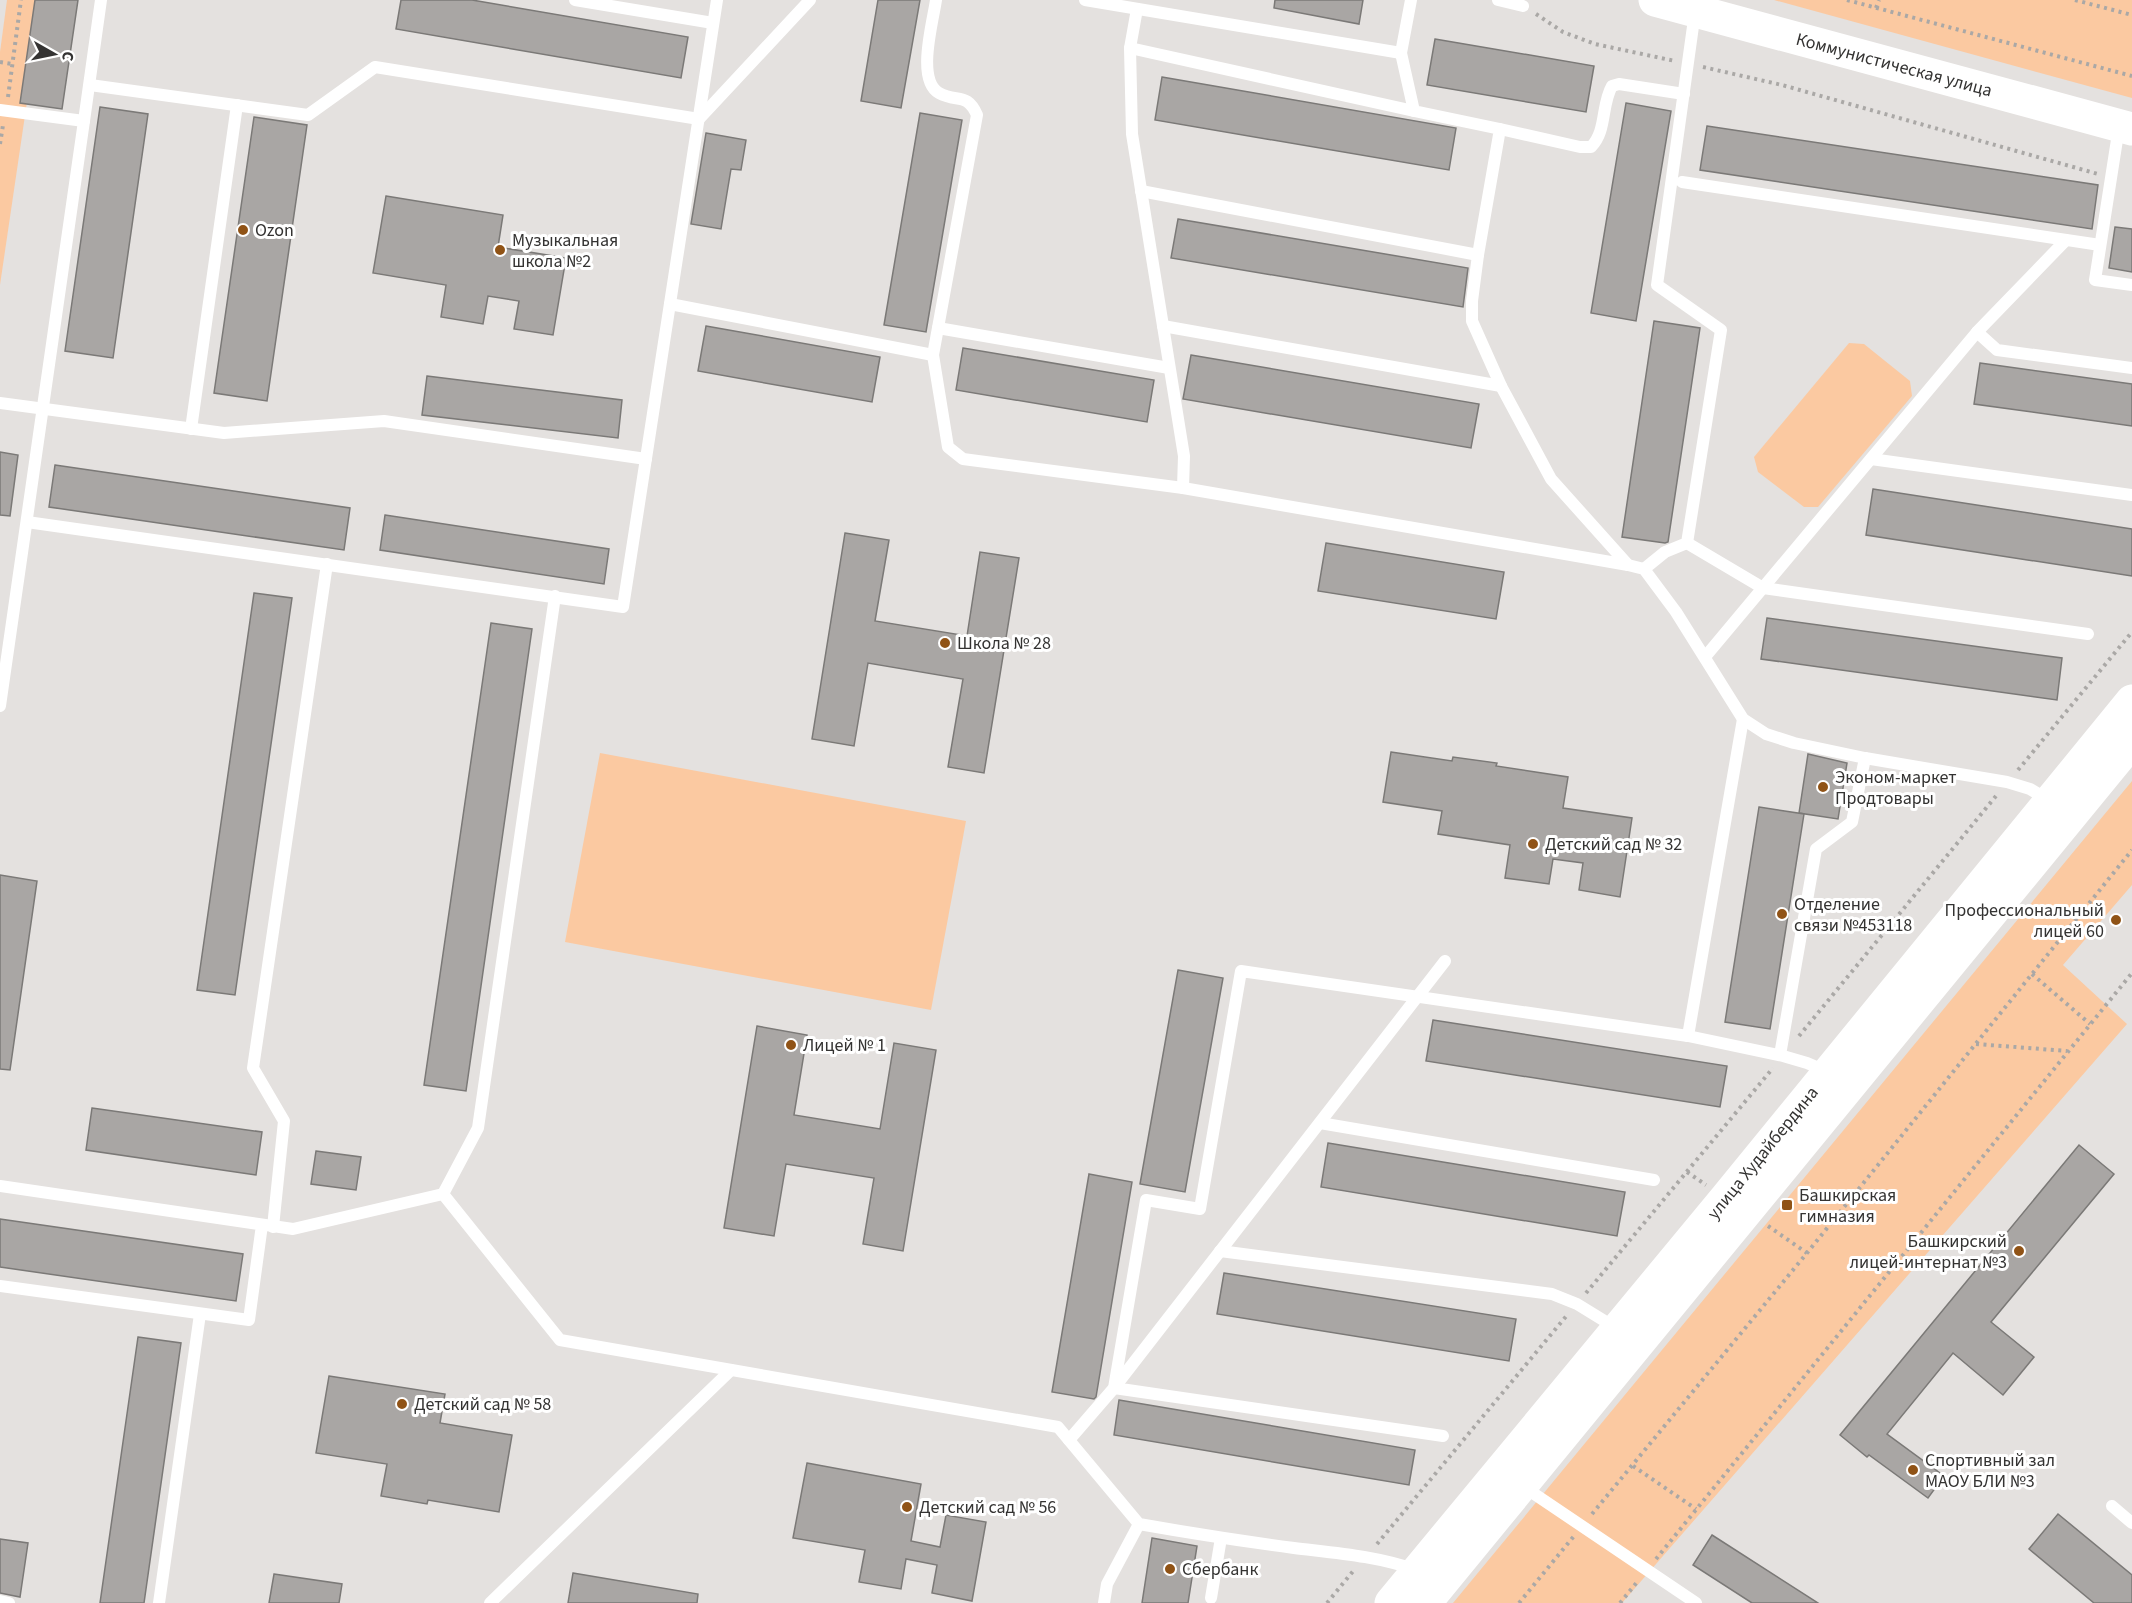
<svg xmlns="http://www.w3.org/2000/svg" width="2132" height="1603" viewBox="0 0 2132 1603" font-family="'Source Sans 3',sans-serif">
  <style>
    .green { fill: #fbc9a1 }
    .building { fill: #a9a6a4; stroke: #7b7977; stroke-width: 1.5 }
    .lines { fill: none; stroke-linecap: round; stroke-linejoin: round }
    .path { stroke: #aaa8a6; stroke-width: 4; stroke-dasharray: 3 4.5; stroke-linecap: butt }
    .lane { stroke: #fff; stroke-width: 12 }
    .secondary { stroke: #fff; stroke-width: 33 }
    .primary { stroke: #fff; stroke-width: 33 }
    .poi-dot { fill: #905316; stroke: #fff; stroke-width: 2 }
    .labels { text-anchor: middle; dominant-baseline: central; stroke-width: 6; stroke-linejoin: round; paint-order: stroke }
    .street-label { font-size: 18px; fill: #343332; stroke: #fff }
    .poi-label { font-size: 18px; fill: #343332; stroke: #fff; text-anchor: start }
  </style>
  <rect width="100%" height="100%" fill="#e4e1df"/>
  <g class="green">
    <path d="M7,0h35l-42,285v-233z"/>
    <path d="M1774,0h358v98z"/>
    <path d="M1849,343l15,1 46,37 2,15 -94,111h-14l-46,-35 -4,-15z"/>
    <path d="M600,753l366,68 -35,189 -366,-68z"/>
    <path d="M2132,781v104l-69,80 64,59 -505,579h-169z"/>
  </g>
  <g class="building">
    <path d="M35,0h43l-16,109 -42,-6z"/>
    <path d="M401,0h71l216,37 -7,41 -285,-49z"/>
    <path d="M878,0h42l-19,108 -40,-7z"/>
    <path d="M1275,0h88l-4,24 -85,-16z"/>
    <path d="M1435,39l159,27 -8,46 -159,-27z"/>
    <path d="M1162,77l294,51 -7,42 -294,-50z"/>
    <path d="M1626,103l45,8 -35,210 -45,-8z"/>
    <path d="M100,107l48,7 -35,244 -48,-7z"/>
    <path d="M920,113l42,7 -36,212 -42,-7z"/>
    <path d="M254,117l53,8 -40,276 -53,-8z"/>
    <path d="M1707,126l391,59 -6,44 -392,-59z"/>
    <path d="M706,133l40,7 -5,30 -10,-1 -10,60 -30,-5z"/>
    <path d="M386,196l117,19 -5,32 68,11 -13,77 -39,-6 5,-28 -31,-5 -5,28 -42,-7 5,-32 -73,-12z"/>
    <path d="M1178,219l290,49 -5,39 -292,-49z"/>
    <path d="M2115,227l17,2v43l-23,-4z"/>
    <path d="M1654,321l46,7 -32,214 -3,1 -43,-6z"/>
    <path d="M706,326l174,31 -8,45 -174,-31z"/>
    <path d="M963,348l191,32 -7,42 -191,-32z"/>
    <path d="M1191,355l288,49 -8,44 -288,-49z"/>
    <path d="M1980,363l152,21v42l-158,-22z"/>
    <path d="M427,376l195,24 -4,38 -196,-23z"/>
    <path d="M0,452l18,3 -8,61 -10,-1z"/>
    <path d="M55,465l295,43 -6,42 -295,-43z"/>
    <path d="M1873,489l259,40v47l-266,-41z"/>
    <path d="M385,515l224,34 -5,35 -224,-34z"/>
    <path d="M845,533l44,7 -14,81 92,15 13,-84 39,6 -35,215 -36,-6 15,-88 -95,-16 -14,83 -42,-7z"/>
    <path d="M1326,543l178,29 -8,47 -178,-28z"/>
    <path d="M254,593l38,5 -57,397 -38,-5z"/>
    <path d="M1767,618l295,40 -5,42 -296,-41z"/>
    <path d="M491,623l41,6 -66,462 -42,-6z"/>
    <path d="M1391,752l61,9 1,-4 44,6 -1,3 72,11 -5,31 69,10 -12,79 -41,-7 4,-27 -30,-4 -4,25 -44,-6 5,-33 -72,-11 4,-23 -59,-9z"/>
    <path d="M1808,754l39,9 -9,56 -39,-6z"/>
    <path d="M1759,807l45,7 -34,215 -45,-7z"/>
    <path d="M0,875l37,6 -27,189 -10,-1z"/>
    <path d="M1178,970l45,8 -38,214 -45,-8z"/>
    <path d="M1433,1020l294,46 -7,41 -294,-46z"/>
    <path d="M757,1026l50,9 -13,80 86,14 14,-86 42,7 -33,201 -40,-7 11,-66 -88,-14 -12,72 -50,-8z"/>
    <path d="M92,1108l170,24 -6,43 -170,-25z"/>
    <path d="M1328,1143l297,49 -8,44 -296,-49z"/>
    <path d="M2079,1145l35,29 -123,148 43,35 -31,38 -50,-42 -66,81 57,42 -16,22 -59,-43 -2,2 -27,-22z"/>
    <path d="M316,1151l45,6 -5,33 -45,-6z"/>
    <path d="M1089,1174l43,8 -36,215 -2,2 -42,-7z"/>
    <path d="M0,1219l243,35 -7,47 -236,-34z"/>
    <path d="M1224,1273l292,46 -7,42 -292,-47z"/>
    <path d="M138,1337l43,6 -37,260h-44z"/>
    <path d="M329,1376l116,18 -5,29 72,12 -13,77 -71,-12 -1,4 -46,-8 6,-32 -71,-11z"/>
    <path d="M1119,1400l296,50 -6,35 -295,-50z"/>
    <path d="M807,1463l114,21 -10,57 29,6 6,-32 40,7 -14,79 -40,-8 5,-28 -31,-6 -5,30 -42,-7 6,-32 -72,-12z"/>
    <path d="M2058,1514l74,61v28h-38l-65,-54z"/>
    <path d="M1712,1535l106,68h-66l-59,-38z"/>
    <path d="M1152,1538l45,8 -9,57h-46z"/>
    <path d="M0,1539l28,4 -8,54 -20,-4z"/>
    <path d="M573,1573l125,21 -1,9h-129z"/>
    <path d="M274,1574l68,10 -3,19h-70z"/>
  </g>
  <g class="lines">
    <g class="path">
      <path d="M1847,0l285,76"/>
      <path d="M2075,0l57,15"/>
      <path d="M1876,8l3,-8"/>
      <path d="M1536,14l27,18 32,12 80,17"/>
      <path d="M0,62l12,2"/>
      <path d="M1703,67l79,18 316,89"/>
      <path d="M8,97l13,-97"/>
      <path d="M0,144l3,-19"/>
      <path d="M2018,770l114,-138"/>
      <path d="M2032,974l58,50"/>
      <path d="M1799,1036l197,-240"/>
      <path d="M1976,1044l91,7"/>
      <path d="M1687,1172l19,13"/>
      <path d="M1768,1226l39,27"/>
      <path d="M1586,1293l187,-225"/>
      <path d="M1633,1466l63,43"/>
      <path d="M1592,1514l215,-261 325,-403"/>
      <path d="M1377,1544l191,-230"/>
      <path d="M1656,1559l476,-586"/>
      <path d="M1327,1603l27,-33"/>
      <path d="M1519,1603l55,-67"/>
      <path d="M1620,1603l18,-22"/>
    </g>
    <g class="lane">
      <path d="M575,0l138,23"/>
      <path d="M936,0c-3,22 -20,80 3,93 18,10 28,-1 38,22l-44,240 15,92 15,12 220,29 445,77"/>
      <path d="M1085,0l316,53"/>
      <path d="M1411,0l-10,53 13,58 86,18 -22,126 -6,46v20l29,65 50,93 77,86 16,4 32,43 67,107 23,15 28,9 71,15 142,24 23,7 20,12"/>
      <path d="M1498,0l25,6"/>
      <path d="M1137,9l-7,39 2,86 52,322 -1,32"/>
      <path d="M1130,48l284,63"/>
      <path d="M90,85l218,30 67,-48 324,52 111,-119"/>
      <path d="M0,110l84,11 17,-121"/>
      <path d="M2119,127l-24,153 37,5"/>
      <path d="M1500,129l80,18h11c16,-16 10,-42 21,-61l7,-2 65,10"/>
      <path d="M1682,182l418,63"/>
      <path d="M1141,191l337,64"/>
      <path d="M670,304l263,51"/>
      <path d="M1163,326l338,60"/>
      <path d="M938,328l231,40"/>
      <path d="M1977,332l20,18 135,18"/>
      <path d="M0,403l224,30 160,-12 262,38"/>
      <path d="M191,429l46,-324"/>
      <path d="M1871,459l261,36"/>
      <path d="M27,522l596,85 94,-607"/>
      <path d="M1687,543l76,45 325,46"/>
      <path d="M1644,569l21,-17 22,-9 34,-213 -64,-45 38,-273"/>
      <path d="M1705,657l272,-325 89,-92"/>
      <path d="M0,706l84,-585"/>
      <path d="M1688,1036l55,-317"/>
      <path d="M1780,1055l36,-206 36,-27 13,-64"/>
      <path d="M1320,1123l334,57"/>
      <path d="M0,1186l293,43 150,-35 35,-66 77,-532"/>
      <path d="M443,1194l117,146 498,87 81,97c51,9 103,17 155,24 41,5 83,8 122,22"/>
      <path d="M273,1227l11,-106 -31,-53 74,-504"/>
      <path d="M1220,1251l332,43 25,10 39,24"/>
      <path d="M0,1286l249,34 13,-95"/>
      <path d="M1443,1436l-329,-48 331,-427"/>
      <path d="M1069,1440l45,-52 32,-188 54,9 41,-238 447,65 95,20 24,7 21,9"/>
      <path d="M1521,1485l175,118"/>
      <path d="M2112,1506l20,17"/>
      <path d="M1211,1598l10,-60"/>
      <path d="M0,1601l9,2"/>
      <path d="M159,1603l41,-289"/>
      <path d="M490,1603l241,-233"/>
      <path d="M1104,1603l3,-19 32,-60"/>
    </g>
    <path class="secondary" d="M1655,0l477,129"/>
    <g class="primary">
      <path d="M1391,1603l335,-405 406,-497"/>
      <path d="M1425,1603l707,-862"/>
    </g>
  </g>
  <g class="poi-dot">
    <circle cx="243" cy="230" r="6"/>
    <circle cx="500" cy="250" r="6"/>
    <circle cx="945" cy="643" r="6"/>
    <circle cx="1823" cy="787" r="6"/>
    <circle cx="1533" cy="844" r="6"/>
    <circle cx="1782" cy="914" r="6"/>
    <circle cx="2116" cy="920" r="6"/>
    <circle cx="791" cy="1045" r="6"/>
    <rect x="1781" y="1199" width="12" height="12" rx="3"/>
    <circle cx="2019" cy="1251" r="6"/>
    <circle cx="402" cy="1404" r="6"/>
    <circle cx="1913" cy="1470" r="6"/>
    <circle cx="907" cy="1507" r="6"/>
    <circle cx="1170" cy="1569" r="6"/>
  </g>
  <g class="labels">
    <g class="street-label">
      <text transform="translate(1894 65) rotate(15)">Коммунистическая улица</text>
      <text transform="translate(1763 1153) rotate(-51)">улица Худайбердина</text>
    </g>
    <g class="poi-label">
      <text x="255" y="230">Ozon</text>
      <text x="512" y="240">Музыкальная<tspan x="512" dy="21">школа №2</tspan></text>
      <text x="957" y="643">Школа № 28</text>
      <text x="1835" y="777">Эконом-маркет<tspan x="1835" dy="21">Продтовары</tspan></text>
      <text x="1545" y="844">Детский сад № 32</text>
      <text x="1794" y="904">Отделение<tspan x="1794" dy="21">связи №453118</tspan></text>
      <text x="2104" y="910" text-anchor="end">Профессиональный<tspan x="2104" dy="21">лицей 60</tspan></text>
      <text x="803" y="1045">Лицей № 1</text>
      <text x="1799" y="1195">Башкирская<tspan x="1799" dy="21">гимназия</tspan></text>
      <text x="2007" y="1241" text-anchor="end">Башкирский<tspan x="2007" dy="21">лицей-интернат №3</tspan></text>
      <text x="414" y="1404">Детский сад № 58</text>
      <text x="1925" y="1460">Спортивный зал<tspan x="1925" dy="21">МАОУ БЛИ №3</tspan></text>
      <text x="919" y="1507">Детский сад № 56</text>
      <text x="1182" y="1569">Сбербанк</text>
    </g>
  </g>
  <g transform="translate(54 54) rotate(99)" stroke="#ffffff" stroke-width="4.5" paint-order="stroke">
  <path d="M0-4.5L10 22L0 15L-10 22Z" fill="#343332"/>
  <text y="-9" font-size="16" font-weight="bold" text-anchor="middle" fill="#343332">С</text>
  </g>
</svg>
